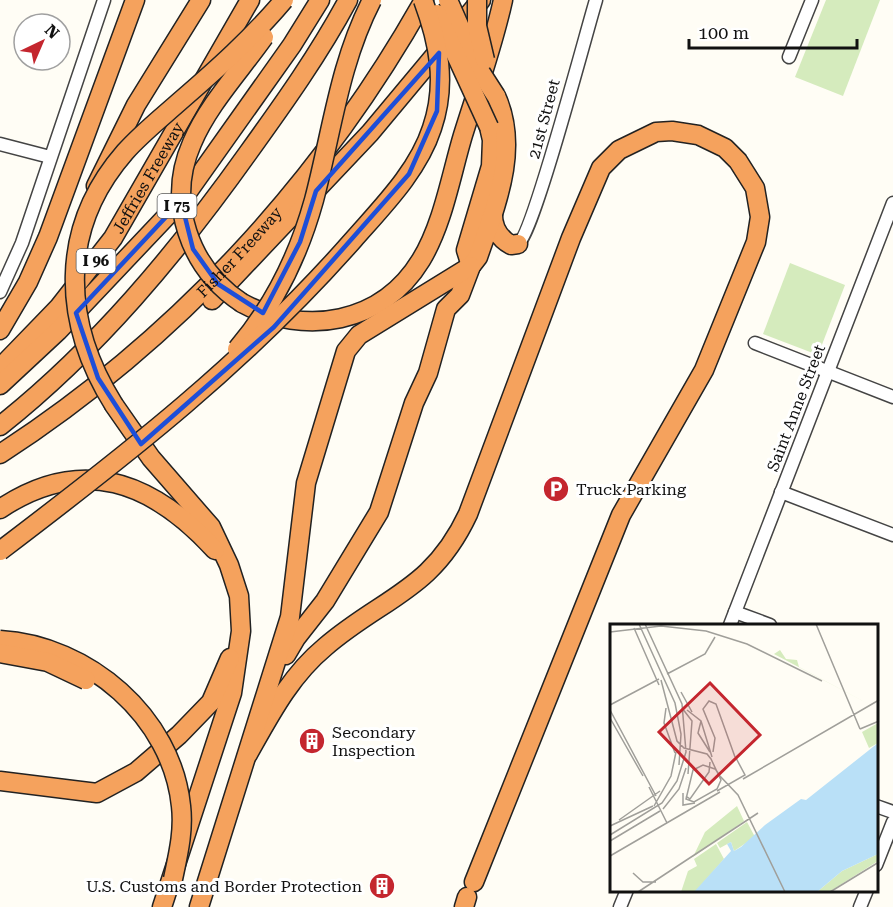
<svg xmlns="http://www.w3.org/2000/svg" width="893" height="907" viewBox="0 0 893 907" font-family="'Roboto Serif',serif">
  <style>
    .green { fill: #d5ebbd }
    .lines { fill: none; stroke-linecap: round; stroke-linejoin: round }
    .minor-casing { stroke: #444; stroke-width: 15 }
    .highway-casing { stroke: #222; stroke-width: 21 }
    .minor { stroke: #fff; stroke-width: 12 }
    .highway { stroke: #f5a25d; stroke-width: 18 }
    .highway-bridge-casing { stroke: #222; stroke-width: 21; stroke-linecap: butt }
    .highway-bridge { stroke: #f5a25d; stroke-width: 18 }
    .marked { fill: none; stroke: #1d4ed8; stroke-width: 4.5; stroke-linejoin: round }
    .labels { text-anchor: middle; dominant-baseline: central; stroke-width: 6; stroke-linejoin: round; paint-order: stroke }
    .shield { fill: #fff; stroke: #585858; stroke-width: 1.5 }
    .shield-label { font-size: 15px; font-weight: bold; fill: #111 }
    .street-label { font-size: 16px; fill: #111; stroke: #fff }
    .poi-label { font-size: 16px; fill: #111; stroke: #fff; text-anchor: start }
    .inset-road { fill: none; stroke: #a09f9a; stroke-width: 1.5 }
    .view { fill: #c4262e; fill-opacity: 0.15; stroke: #c4262e; stroke-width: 3 }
    .inset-edge { fill: none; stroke: #111; stroke-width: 3 }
  </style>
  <rect width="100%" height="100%" fill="#fffdf5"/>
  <g class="green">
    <path d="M826,0h54l-37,96 -48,-19z"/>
    <path d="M790,263l55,22 -27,70 -55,-21z"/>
  </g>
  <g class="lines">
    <g class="minor-casing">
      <g id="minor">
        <path d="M789,57l23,-57"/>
        <path d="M0,144l50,13"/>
        <path d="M518,244c15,-9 68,-211 78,-244"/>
        <path d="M0,292l22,-49 82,-243"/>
        <path d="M755,343l138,54"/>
        <path d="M781,492l112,43"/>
        <path d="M735,612l35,13"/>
        <path d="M730,625l163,-422"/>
        <path d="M876,806l17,6"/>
        <path d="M876,865l17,-43"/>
        <path d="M620,907l7,-17"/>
        <path d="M860,907l7,-17"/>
      </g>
    </g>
    <g class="highway-casing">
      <g id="highway">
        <path d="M96,186l40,-81 65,-105"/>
        <path d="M493,212c-1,15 6,26 18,33l7,-1"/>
        <path d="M471,266l-5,-16 25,-84 1,-26 -3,-13"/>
        <path d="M212,300l158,-167 111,-133"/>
        <path d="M242,303c63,34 140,21 179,-43 22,-36 30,-85 42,-125 14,-45 30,-89 40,-135"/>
        <path d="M0,330l28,-48 20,-45 87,-237"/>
        <path id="s1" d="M0,368l59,-61 54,-69 137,-238"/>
        <path d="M0,385l58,-54 124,-131 110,-155 28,-45"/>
        <path d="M114,405l37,53 60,69 18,38 10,31 2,35 -9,62 -70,214"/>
        <path d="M0,426c97,-77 176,-172 248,-273 36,-50 71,-99 100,-153"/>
        <path id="s2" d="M0,454c176,-114 321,-271 424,-454"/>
        <path d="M0,509c82,-55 153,-27 215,41"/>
        <path d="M286,655l10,-17 29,-37 54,-89 35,-109 14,-30 18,-64 14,-14 11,-29 7,-9c18,-52 42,-108 18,-161"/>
        <path d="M248,754c22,-39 42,-78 77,-107 58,-50 107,-56 143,-133l103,-276 30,-70 18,-18 37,-18 16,-1 26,4 27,13 13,13 17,27 5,29 -4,25 -52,128 -83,145 -147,367"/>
        <path d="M0,781l97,12 39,-21 43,-37 32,-33 19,-44"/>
        <path d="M199,907l91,-290 16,-134 40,-132 13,-16 112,-69"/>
        <path d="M464,907l3,-10"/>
      </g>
    </g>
    <use href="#minor" class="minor"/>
    <use href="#highway" class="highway"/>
    <g class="highway-bridge-casing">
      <g id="highway-bridge">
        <path d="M448,0l30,68 18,28"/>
        <path d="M477,0v26l8,34"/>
        <path d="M437,14l52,113"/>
        <path d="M242,303c-53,-35 -76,-101 -50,-160 16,-38 48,-72 72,-106"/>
        <path d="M237,349c36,-42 62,-95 77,-149 18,-68 25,-136 58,-200"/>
        <path d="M114,405c-52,-83 -56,-176 11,-253 16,-18 36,-34 54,-50 37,-32 73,-64 105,-102"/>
        <path d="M0,551c129,-98 246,-189 354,-312 29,-33 64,-68 78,-111 15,-44 7,-85 -9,-128"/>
        <path d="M0,640c88,5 172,77 181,166 3,25 -3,49 -8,73"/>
        <path d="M0,653l48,9 38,18"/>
      </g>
    </g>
    <use href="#highway-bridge" class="highway-bridge"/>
  </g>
  <path class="marked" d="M439,53l-2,58 -28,63 -135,153 -133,117 -43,-66 -22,-65 105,-112 12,48 25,35 45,29 37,-71 16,-51z"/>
  <defs>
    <g id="parking-disc" transform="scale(1.35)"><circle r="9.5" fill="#c4262e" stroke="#fff"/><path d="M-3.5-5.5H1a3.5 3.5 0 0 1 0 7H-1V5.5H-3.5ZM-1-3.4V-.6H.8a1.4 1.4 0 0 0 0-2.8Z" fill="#fff"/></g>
    <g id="building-disc" transform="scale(1.35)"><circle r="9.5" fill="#c4262e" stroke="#fff"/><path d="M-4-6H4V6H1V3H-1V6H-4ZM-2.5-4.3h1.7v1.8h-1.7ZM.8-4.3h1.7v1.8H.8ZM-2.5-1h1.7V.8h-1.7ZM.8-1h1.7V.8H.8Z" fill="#fff"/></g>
  </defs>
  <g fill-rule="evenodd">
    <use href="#parking-disc" x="556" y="489"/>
    <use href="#building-disc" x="312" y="741"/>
    <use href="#building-disc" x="382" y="886"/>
  </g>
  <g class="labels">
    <g class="shield">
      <rect x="157.5" y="194" width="39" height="24" rx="4.5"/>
      <rect x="76.5" y="249" width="39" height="24" rx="4.5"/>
    </g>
    <g class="shield-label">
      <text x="177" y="206">I 75</text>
      <text x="96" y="261">I 96</text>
    </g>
    <g class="street-label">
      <text transform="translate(544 119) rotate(-75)">21st Street</text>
      <text stroke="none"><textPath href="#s1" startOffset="242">Jeffries Freeway</textPath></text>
      <text stroke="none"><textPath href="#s2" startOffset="314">Fisher Freeway</textPath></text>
      <text transform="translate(796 408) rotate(-69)">Saint Anne Street</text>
    </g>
    <g class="poi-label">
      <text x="576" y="489">Truck Parking</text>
      <text x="332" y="732">Secondary<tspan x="332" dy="18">Inspection</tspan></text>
      <text x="362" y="886" text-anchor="end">U.S. Customs and Border Protection</text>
    </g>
  </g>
  <g transform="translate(610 624)">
    <rect width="268" height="268" fill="#fffdf5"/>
    <path d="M170,26l6,9 11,1 2,7 79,42 -104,-55zM268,99v20l-9,5 -7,-16zM127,182l7,15 -51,36 12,-25zM137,198l8,15 -21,14 -3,-9 -11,6 -3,-5zM106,220l8,15 -28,32 -15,1 7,-21 9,-5 -3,-7zM268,230v7l-49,31h-12l25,-21z" fill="#d5ebbd"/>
    <path d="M268,119v111l-36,17 -25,21h-123l37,-41 -4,-7 4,-2 3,9 7,-4 24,-22 36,-26 5,1z" fill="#b9e0f7"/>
    <path class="inset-road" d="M29,0l36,79 6,31 -2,31M206,0l44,105M24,4l25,57M0,8l51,-6 45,5 41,13 75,37M57,50l38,-20 10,-17M51,56l16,61 7,7 23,6 4,5 9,19 1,2 -4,9 -23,13 -8,-3 7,-29 10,-5 12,4 1,1 2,3 1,2 19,20 47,97M71,68l11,20M0,81l49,-26M56,84l-2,15 11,30M72,84l10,13 -4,53M0,86l46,86M77,86l14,11 11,36M0,94l33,58M91,97l-3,12 12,19M250,105l19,-8M103,128l2,-14 -12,-29 6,-8 7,3 19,53M133,155l136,-79M39,163l18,36M107,167l28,-16 -9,-17M73,169v12l12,-2M76,172l4,3 19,-27 1,-10M44,182l17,-30 5,-24M53,185l16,-20 7,-21M9,196l41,-29M0,202l43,-20M0,211l52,-32 15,-22 9,-29 -4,-48 -37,-80M0,217l50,-30M0,232l110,-64M23,249l10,9h13M28,268l120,-79M220,268l49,-30"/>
    <path class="view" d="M100,59l50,52 -51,49 -50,-52z"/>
    <rect width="268" height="268" class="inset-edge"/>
  </g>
  <g transform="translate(42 42) rotate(44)"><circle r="28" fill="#ffffff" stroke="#a0a0a0" stroke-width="1.5"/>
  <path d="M0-4.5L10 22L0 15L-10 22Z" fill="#c4262e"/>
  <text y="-9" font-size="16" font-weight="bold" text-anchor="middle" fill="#111111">N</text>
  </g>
  <path d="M689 39v9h168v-9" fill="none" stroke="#111111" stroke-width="3"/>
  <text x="698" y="39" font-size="18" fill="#111111" stroke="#ffffff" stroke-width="4.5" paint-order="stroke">100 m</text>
</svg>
